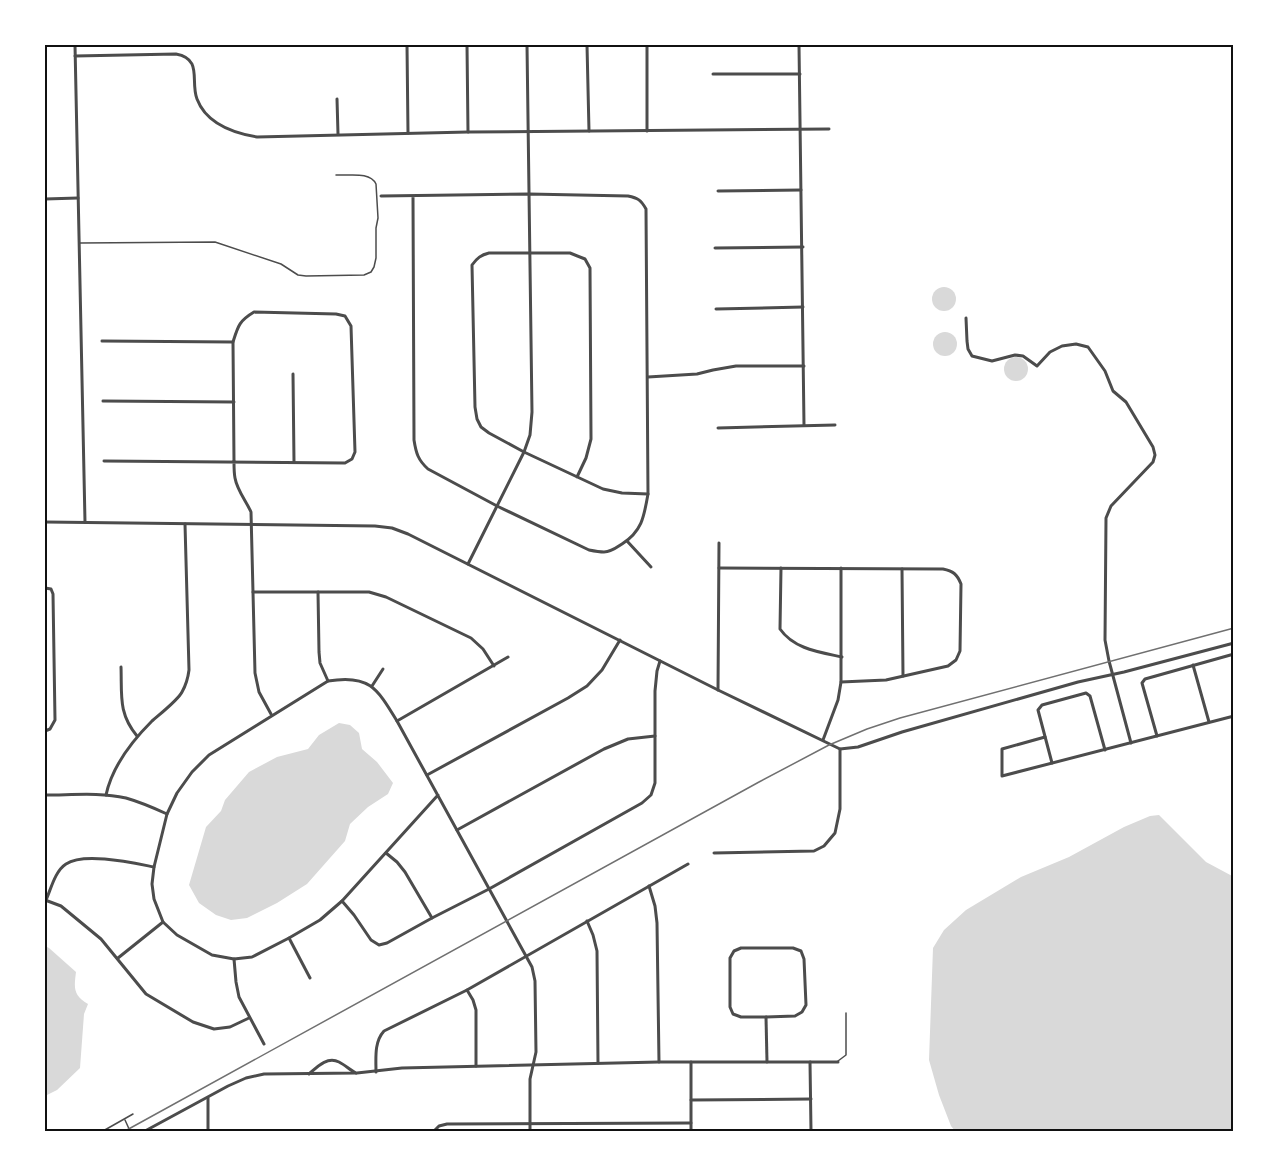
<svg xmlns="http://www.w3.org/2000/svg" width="1279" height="1176" viewBox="0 0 1279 1176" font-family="'Exo 2',sans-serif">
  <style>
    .water { fill: #d9d9d9 }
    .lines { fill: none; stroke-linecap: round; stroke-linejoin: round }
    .service { stroke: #4c4c4c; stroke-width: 1.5 }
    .minor { stroke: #4c4c4c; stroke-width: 3 }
    .tertiary { stroke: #4c4c4c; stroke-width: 3 }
    .rail { stroke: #707070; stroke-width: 1.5 }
    .neatline { fill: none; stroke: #111; stroke-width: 2 }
  </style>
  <rect width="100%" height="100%" fill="#fff"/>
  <g class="water">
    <circle cx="944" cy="299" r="12"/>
    <circle cx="945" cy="344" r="12"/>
    <circle cx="1016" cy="369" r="12"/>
    <path d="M339,723l11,2 9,8 3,16 15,13 16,21 -5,11 -20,13 -18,17 -5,17 -38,43 -30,19 -30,15 -16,2 -15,-5 -17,-12 -10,-18 17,-58 15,-16 4,-11 24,-28 28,-15 31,-8 11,-14z"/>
    <path d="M1159,815l47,47 28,15v254h-279l-4,-5 -12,-31 -10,-35 4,-112 11,-18 22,-20 55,-33 48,-20 55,-30 26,-11z"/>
    <path d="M45,946l4,2 27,24c-2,16 -3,23 12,32l-4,10 -4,54 -23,22 -12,6z"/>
  </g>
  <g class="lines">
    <g class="service">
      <path d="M80,243l135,-1 66,22 17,11 8,1 58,-1 7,-3 3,-5 2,-9v-30l2,-10 -2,-34c-6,-13 -27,-8 -40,-9"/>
      <path d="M838,1061l8,-6v-42"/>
      <path d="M125,1120l5,11"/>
      <path d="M103,1131l30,-17"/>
    </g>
    <g class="minor">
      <path d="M407,45l1,88"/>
      <path d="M467,45l1,87"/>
      <path d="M587,45l2,86"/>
      <path d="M647,45v86"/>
      <path d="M799,45l5,380"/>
      <path d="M75,56l101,-2c27,5 14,27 21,45 9,24 36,34 60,38l211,-5 361,-3"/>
      <path d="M713,74h87"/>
      <path d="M337,99l1,35"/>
      <path d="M718,191l83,-1"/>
      <path d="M381,196l148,-2 99,2c10,2 13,4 18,13l2,285c-4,23 -6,37 -26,50 -6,4 -11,8 -18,8 -5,0 -10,-1 -15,-2l-92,-44 -69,-37c-10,-9 -12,-16 -14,-29l-1,-244"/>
      <path d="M45,199l33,-1"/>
      <path d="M715,248l88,-1"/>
      <path d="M716,309l87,-2"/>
      <path d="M966,318l1,23 1,8 4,7 20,5 23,-6 8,1 14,10 13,-14 12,-6 14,-2 12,3 17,24 8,20 13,11 27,45 2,8 -2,7 -42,44 -5,12 -1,122 4,21 22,82"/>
      <path d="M102,341l131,1"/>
      <path d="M293,374l1,88"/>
      <path d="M648,377l49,-3 16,-4 23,-4h68"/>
      <path d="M103,401l131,1"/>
      <path d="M718,428l117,-3"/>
      <path d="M104,461l241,2 7,-4 3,-7 -4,-126 -6,-10 -9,-2 -82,-2c-15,9 -16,14 -21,30l1,120c0,5 0,11 1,16 2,12 11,23 16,34l4,161 4,19 12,22"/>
      <path d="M577,477l9,-19 5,-19 -1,-171 -5,-9 -15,-6h-81c-8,2 -12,5 -17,12l3,142 2,12 4,8 8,6 35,19 79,37 19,4 26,1"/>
      <path d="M627,541l24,26"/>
      <path d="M468,564l56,-112 6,-17 2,-23 -5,-367"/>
      <path d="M719,568l224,1c10,2 14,5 18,15l-1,67 -4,9 -8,6 -62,14 -45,2"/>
      <path d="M781,568l-1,61c14,20 39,23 62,28"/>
      <path d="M902,569l1,107"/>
      <path d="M45,588l6,1 2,5 2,126 -5,9 -5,2"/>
      <path d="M253,592h116l17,5 85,41 12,11 11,17"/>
      <path d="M318,592l1,60 1,11 8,18"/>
      <path d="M1193,665l16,57"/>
      <path d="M121,667c1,28 -3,46 16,69"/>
      <path d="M372,686l11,-17"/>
      <path d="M718,690l1,-147"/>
      <path d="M397,721l111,-64"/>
      <path d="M1157,736l-15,-53 3,-4 89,-25"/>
      <path d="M1045,737l-43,12v27l232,-60"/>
      <path d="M823,740l15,-40 3,-18v-114"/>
      <path d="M1052,763l-14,-53 4,-5 44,-12 4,3 15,54"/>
      <path d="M427,775l141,-77 19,-12 15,-16 18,-30"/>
      <path d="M45,795c27,0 55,-3 81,3 14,4 28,10 41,16"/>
      <path d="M106,795c6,-28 26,-54 46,-74 8,-7 26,-21 30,-29 4,-7 6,-14 7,-22l-4,-146"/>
      <path d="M438,795l-96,106 -22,19 -31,18 -37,19 -18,2 -22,-4 -35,-20 -14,-13 -9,-23 -2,-15 2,-17 13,-53 10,-21 15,-21 17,-17 119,-74c41,-7 49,7 69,40l135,246 3,14 1,71 -6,27v52"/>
      <path d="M457,830l147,-81 24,-10 27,-3"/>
      <path d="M386,853l11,9 8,10 27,46"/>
      <path d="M714,853l100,-2 10,-5 11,-13 5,-24v-60"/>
      <path d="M649,886l6,20 2,17 2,139"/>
      <path d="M45,900l16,6 40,33 45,55 47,28 21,7 16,-2 19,-9"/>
      <path d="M46,900c5,-11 9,-29 20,-36 18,-12 67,-1 88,3"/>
      <path d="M342,901l12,14 17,25 8,5 8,-2 45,-25 57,-29 153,-86 9,-8 4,-12v-92l2,-20 3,-10"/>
      <path d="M587,921l6,14 4,16 1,112"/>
      <path d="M289,938l21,40"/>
      <path d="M741,948h52l8,3 3,8 2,46 -4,7 -7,4 -29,1h-25l-8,-3 -3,-7v-49l4,-7z"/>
      <path d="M118,958l45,-36"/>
      <path d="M234,959l2,23 3,15 25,47"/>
      <path d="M467,990l6,10 3,10v56"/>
      <path d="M766,1017l1,45"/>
      <path d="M691,1062h147"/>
      <path d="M810,1062l1,69"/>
      <path d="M376,1072c0,-14 -2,-30 8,-41l83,-41 221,-126"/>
      <path d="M309,1074c8,-7 18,-18 30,-12 6,3 11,8 17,11"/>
      <path d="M208,1098v33"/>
      <path d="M691,1100l120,-1"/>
      <path d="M434,1131l5,-5 8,-2 244,-1"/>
    </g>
    <g class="tertiary">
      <path d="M75,45l10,477"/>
      <path d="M45,522l330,4 17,2 16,6 310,156 122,59 18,-2 44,-15 176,-50 46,-10 110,-29"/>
      <path d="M145,1131l83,-45 18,-8 18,-4 93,-1 45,-5 257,-6h32v69"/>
    </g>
    <path class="rail" d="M125,1131l634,-349 70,-37 38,-16 33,-11 334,-90"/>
  </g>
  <rect width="1279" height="1176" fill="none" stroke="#ffffff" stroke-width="93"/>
  <rect x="46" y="46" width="1186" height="1084" class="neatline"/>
</svg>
